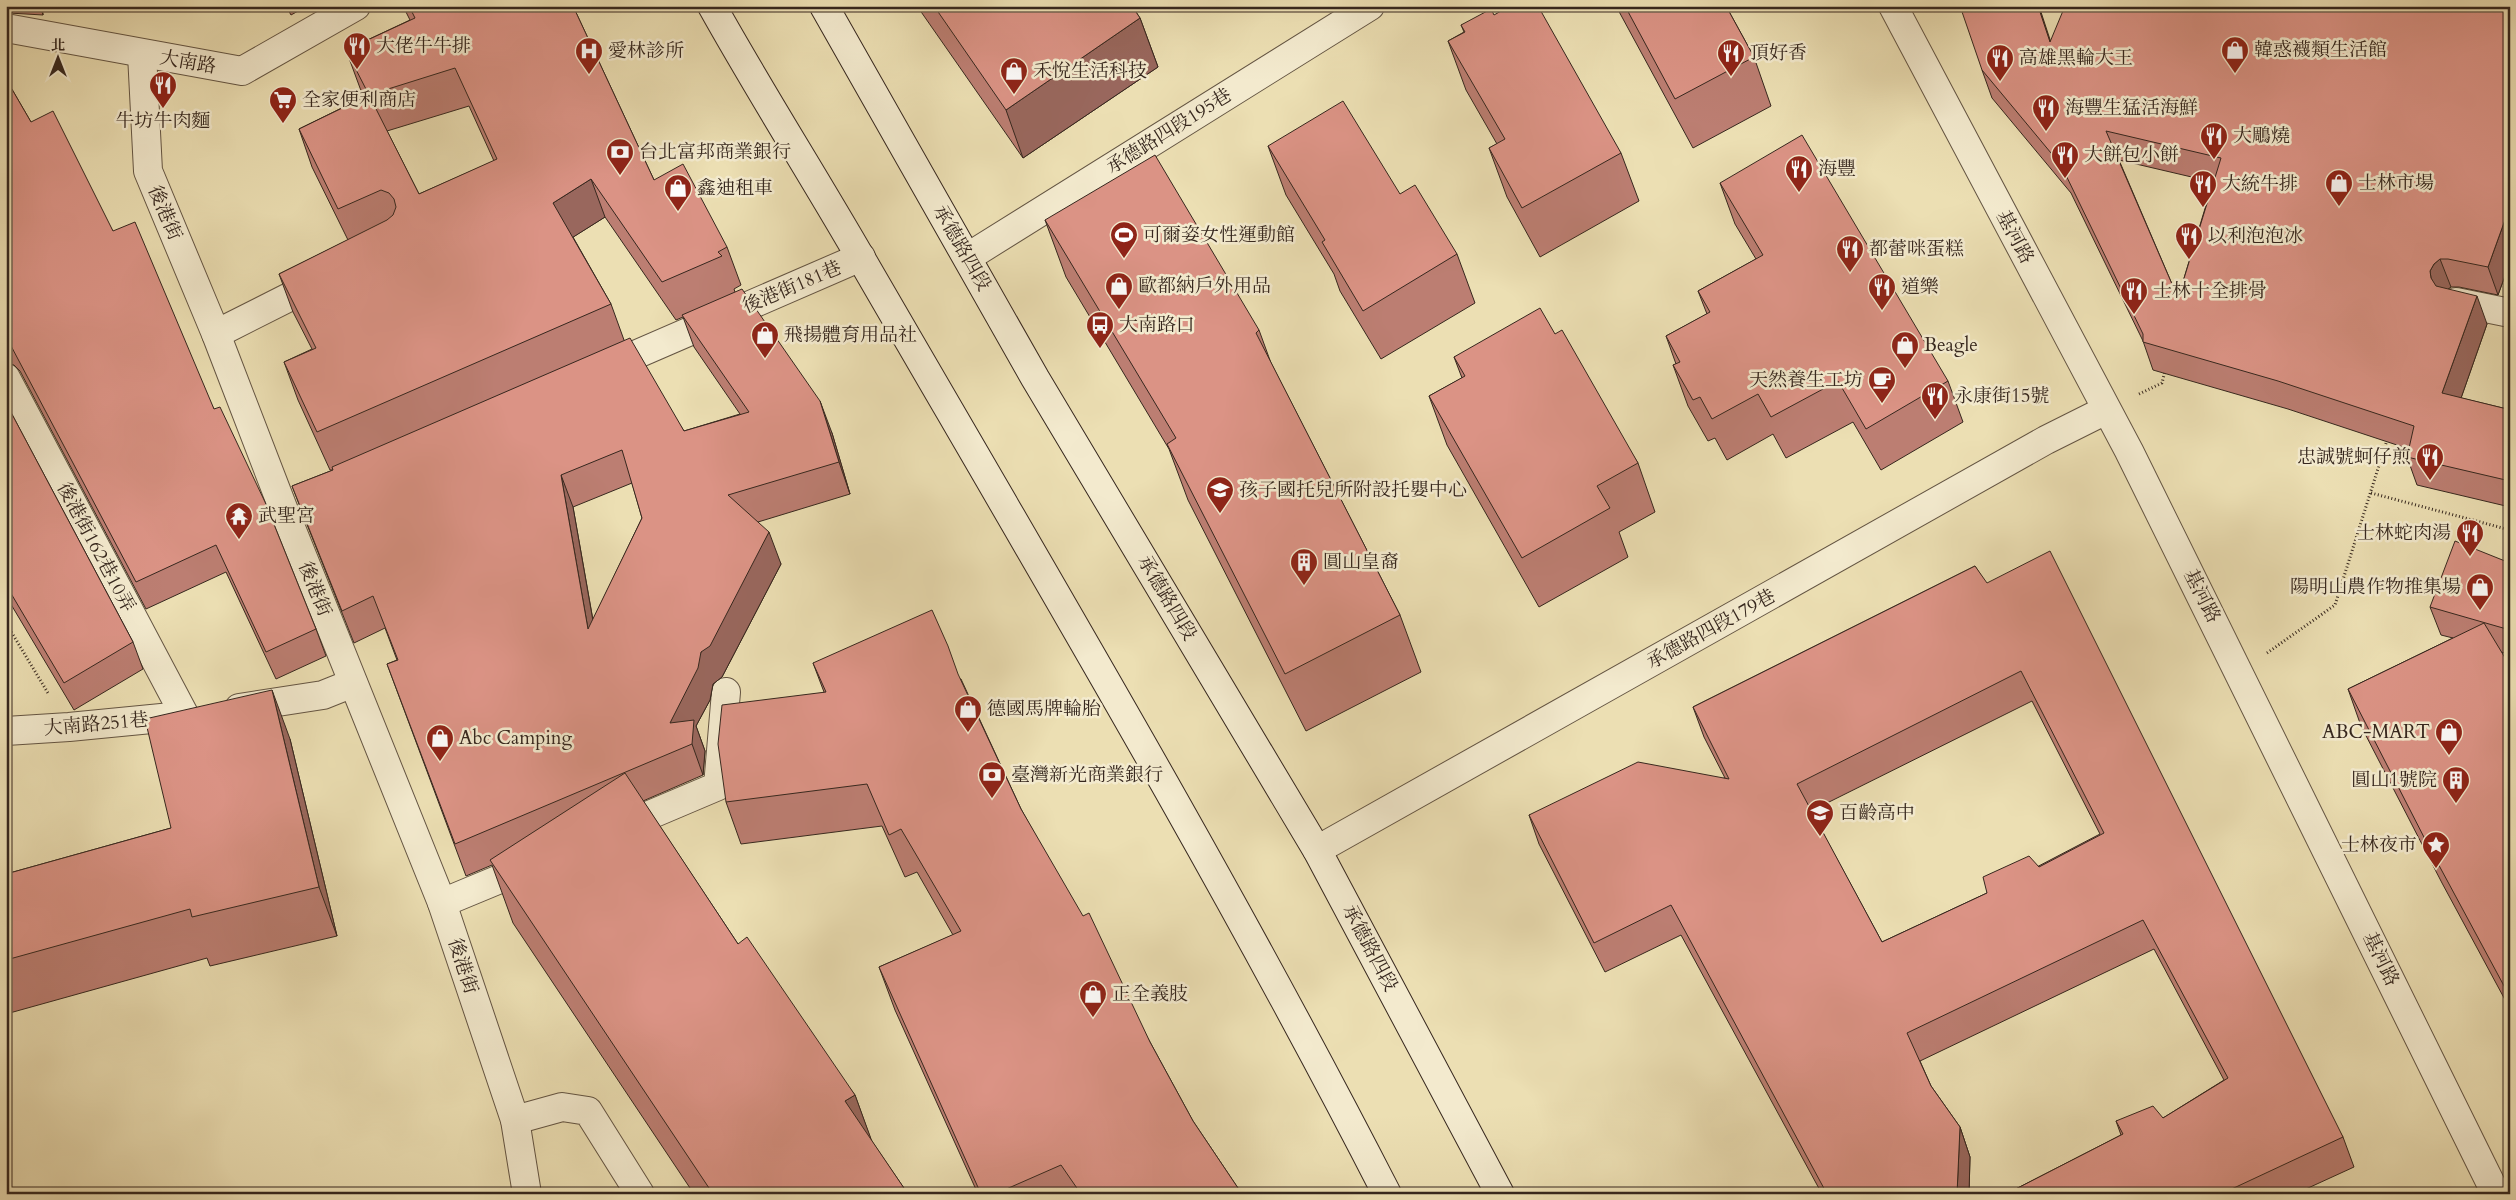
<svg xmlns="http://www.w3.org/2000/svg" width="2516" height="1200" viewBox="0 0 2516 1200" font-family="Cardo,'Noto Serif TC',serif">
  <style>
    .lines { fill: none; stroke-linecap: round; stroke-linejoin: round }
    .minor-casing { stroke: #645543; stroke-width: 30 }
    .tertiary-casing { stroke: #645543; stroke-width: 30 }
    .secondary-casing { stroke: #36271e; stroke-width: 30 }
    .path { stroke: #36271e; stroke-width: 3; stroke-dasharray: 1 2.5; stroke-linecap: butt }
    .minor { stroke: #f3eace; stroke-width: 28 }
    .tertiary { stroke: #f3eace; stroke-width: 28 }
    .secondary { stroke: #f3eace; stroke-width: 28 }
    .wall { fill: #bc7e72; stroke: #36271e; fill-rule: evenodd }
    .shaded-wall { fill: #99675d; stroke: #36271e }
    .building { fill: #db9385; stroke: #36271e; fill-rule: evenodd }
    .labels { text-anchor: middle; dominant-baseline: central; stroke-width: 5; stroke-linejoin: round; paint-order: stroke }
    .poi-label { font-size: 19px; fill: #36271e; stroke: #f3eace; text-anchor: start }
    .street-label { font-size: 19px; fill: #36271e; stroke: #f3eace }
  </style>
  <rect width="100%" height="100%" fill="#ecdfb3"/>
  <filter id="stains"><feTurbulence type="fractalNoise" baseFrequency=".004" numOctaves="4"/><feColorMatrix values="0 0 0 0 .2 0 0 0 0 .09 0 0 0 0 .02 0 0 0 .5 -.17"/></filter>
  <radialGradient id="worn" r=".72"><stop offset=".6" stop-color="#630" stop-opacity="0"/><stop offset="1" stop-color="#630" stop-opacity=".3"/></radialGradient>
  <g class="lines">
    <g class="minor-casing">
      <g id="minor">
        <path d="M6,28l236,43 114,-65"/>
        <path d="M142,54l6,117 68,163 67,174 159,395 73,217 12,74"/>
        <path d="M968,257l402,-251"/>
        <path d="M2456,302l54,11"/>
        <path d="M216,334l105,-53"/>
        <path d="M605,368l256,-111"/>
        <path d="M6,378l179,338"/>
        <path d="M239,708l84,-13 30,-12"/>
        <path d="M6,731l63,-4 113,-11"/>
        <path d="M619,828l99,-42 8,-94"/>
        <path d="M1317,850l729,-410 60,-30"/>
        <path d="M442,903l89,-37"/>
        <path d="M515,1120l47,-13 26,4 52,83"/>
      </g>
    </g>
    <g class="tertiary-casing">
      <path id="tertiary" d="M1893,6l236,445 367,743"/>
    </g>
    <g class="secondary-casing">
      <g id="secondary">
        <path d="M712,6c48,86 101,169 150,254 179,309 362,616 525,934"/>
        <path d="M824,6l211,372 282,472 183,344"/>
      </g>
    </g>
    <g class="path">
      <path d="M2139,394l23,-11 3,-12"/>
      <path d="M2371,493l139,37"/>
      <path d="M6,623l42,70"/>
      <path d="M2267,653l68,-48 52,-165"/>
    </g>
    <use href="#minor" class="minor"/>
    <use href="#tertiary" class="tertiary"/>
    <use href="#secondary" class="secondary"/>
  </g>
  <g class="wall">
    <path d="M7,6h35l1,9 -34,-2z"/>
    <path d="M286,6h21l-16,9z"/>
    <path d="M403,6h170l81,174 73,67 14,38 -7,4 1,3 97,141 18,61 -92,28 23,42 -59,113 -9,7 -3,16 -14,26 9,25 -2,24 -60,26 95,143 117,151 16,45 37,54h-214l-181,-271 -21,-58 -26,11 -79,-212 10,-4 -12,-32 -31,15 -50,-126 -12,-31 41,-16h-3l-32,-70 -14,-38 28,-13 -19,-37 -14,-38 69,-34 -36,-73 -13,-38 65,-32 -4,-9 -14,-38 64,-30zM469,106l25,55 -75,33 -32,-63zM605,217l71,103 7,-3 11,30 46,67 -56,17 -60,-91 -13,-36 -38,-67zM632,483l10,35 -49,102 -20,-113z"/>
    <path d="M917,6h215l8,12 18,49 -135,91z"/>
    <path d="M1616,6h110l28,51 17,49 -78,42z"/>
    <path d="M2510,6v256l-12,33 -39,-8h-8l-3,2 39,35 -26,74 46,11 3,-13v111l-93,-22 -10,-28 2,-8 -121,-40 -135,-39 -10,-29 -72,-148 -79,-95 -10,-28 69,-29zM2119,160l94,22 -35,116z"/>
    <path d="M1494,15l127,138 18,48 -99,56 -33,-60 -18,-49 8,-4 -31,-54 -18,-49 16,-9 -3,-7z"/>
    <path d="M6,79l25,43 82,109 101,178 102,220 10,27 -50,23 -50,-107 -80,37 -126,-238 -6,-6 -8,-2z"/>
    <path d="M1268,146l132,48 57,60 18,49 -94,56 -41,-68 -6,-17 -48,-79z"/>
    <path d="M1720,183l228,198 15,41 -82,48 -28,-48 -67,36 -13,-24 -46,26 -12,-22 -7,3 -20,-35 -15,-41 3,-1 -10,-28 41,-22 -9,-23 58,-32 -21,-35z"/>
    <path d="M1045,220l214,110 12,33 129,252 21,57 -115,59 -118,-231 -19,-51 -103,-172z"/>
    <path d="M1555,334l83,129 17,49 -36,20 9,25 -89,50 -92,-162 -18,-49 33,-18 -8,-21z"/>
    <path d="M6,403l127,239 10,27 -69,41 -68,-114z"/>
    <path d="M2510,563v92l-9,-3 9,14v343l-68,-126 -81,-157 -13,-37 105,-51 -12,-3 -11,-28z"/>
    <path d="M1975,566l368,571 11,30 -59,27h-289l115,-59 -5,-14 47,-3 61,-38 -70,-131 -234,112 11,25 29,41 10,30 -1,37h-147l-141,-259 -76,37 -66,-128 -10,-29 196,-37 -21,-41 -11,-30zM2032,701l68,133 -113,59 -105,49 -71,-131z"/>
    <path d="M813,663l148,16 60,130 129,233 43,79 49,73h-264l-83,-184 -16,-43 74,-32 -36,-63 -12,5 -23,-51 -141,18 -15,-42 98,-110z"/>
    <path d="M290,739l47,197 -127,30 -3,-8 -201,56v-140l165,-46z"/>
  </g>
  <g class="shaded-wall">
    <path d="M40,6h2l1,9z"/>
    <path d="M2038,6h1l21,64 -10,-28z"/>
    <path d="M1140,18l18,49 -135,91 -17,-48z"/>
    <path d="M591,179l14,38 -38,24 -14,-38z"/>
    <path d="M2510,206v56l-12,33 -10,-28z"/>
    <path d="M2440,259l11,28 -7,5 -3,7 -10,-21 -1,-7 4,-7z"/>
    <path d="M2477,296l10,28 -34,97 -11,-28z"/>
    <path d="M820,401l12,32 18,61 -11,-32z"/>
    <path d="M561,475l12,32 27,154 -12,-32z"/>
    <path d="M769,532l12,32 -59,113 -9,7 -3,16 -14,26 9,25 -2,24 -11,-31 -22,-21 31,-71z"/>
    <path d="M272,690l18,49 47,197 -18,-49z"/>
    <path d="M855,1095l23,63 -33,-57z"/>
    <path d="M1960,1127l10,30 -1,37h-12z"/>
    <path d="M715,1189l1,5h-4l-1,-3z"/>
  </g>
  <g class="building">
    <path d="M409,6h164l81,174 29,-16 44,83 -9,5 4,4 -60,26 -71,-103 -38,24 58,101 -294,128 -33,-70 32,-14 -37,-74 108,-54 6,-5 3,-8 -2,-8 -5,-6 -8,-3 -43,19 -39,-80 70,-34 -23,-45 69,-32zM455,68l42,91 -78,35 -50,-99z"/>
    <path d="M934,6h198l8,12 -134,92z"/>
    <path d="M1510,6h28l83,147 -99,55 -33,-60 16,-9 -57,-98 17,-9 -4,-7 30,-16 3,6z"/>
    <path d="M1625,6h101l28,51 -79,42z"/>
    <path d="M1960,6h78l12,36 15,-36h445v200l-22,61 -40,-8h-8l-6,5 -4,7 1,7 5,8 41,10 -35,97 65,16 3,-13v85l-103,-24 7,-31 -136,-45 -135,-39v-8l-82,-169 -79,-95zM2106,131l115,27 -43,140z"/>
    <path d="M6,79l25,43 22,-11 60,120 22,-9 79,187 6,-2 45,95 51,127 -50,23 -50,-107 -80,37 -126,-238 -4,-4z"/>
    <path d="M1343,101l57,93 15,-9 42,69 -94,57 -41,-69 3,-2 -57,-94z"/>
    <path d="M1802,135l146,246 -82,48 -28,-48 -67,36 -13,-23 -46,25 -12,-22 -7,3 -20,-35 7,-3 -14,-26 44,-24 -12,-21 65,-36 -43,-72z"/>
    <path d="M1155,155l104,175 -3,3 144,282 -115,59 -118,-230 9,-6 -131,-218z"/>
    <path d="M742,289l78,112 19,61 -111,33 41,37 -59,114 -9,6 -3,16 -28,55 24,-3 -2,24 -237,100 -68,-180 11,-4 -25,-64 -31,15 -50,-125 41,-16 -1,-3 298,-129 54,93 65,-19 -67,-97zM622,450l20,68 -54,111 -27,-154z"/>
    <path d="M1540,308l15,26 7,-4 76,133 -41,23 13,22 -88,50 -93,-162 36,-20 -11,-19z"/>
    <path d="M6,403l127,239 -69,41 -58,-98z"/>
    <path d="M2455,541l55,22v67l-80,-23z"/>
    <path d="M2050,551l293,586 -122,57h-215l117,-60 -7,-13 37,-15 10,12 65,-40 -85,-158 -236,113 24,53 29,41 -3,67h-130l-156,-289 -77,38 -65,-128 109,-53 91,17 -36,-72 282,-141 12,17zM2021,671l83,162 -65,34 -10,-11 -46,21 4,16 -105,49 -85,-158z"/>
    <path d="M932,610l16,36 10,28 63,135 62,107 6,-3 61,129 43,79 49,73h-161l-20,-29 -66,29h-14l-102,-227 82,-36 -60,-102 -12,6 -22,-51 -141,18 -8,-58 4,-39 104,-13 -13,-29z"/>
    <path d="M2484,623l26,43v331l-82,-152 -80,-156z"/>
    <path d="M272,690l47,197 -127,30 -2,-8 -184,51v-86l165,-46 -26,-109z"/>
    <path d="M625,773l113,171 9,-7 108,158 -10,6 63,93h-190l-3,-5 -4,2 -221,-331z"/>
  </g>
  <defs>
    <g id="restaurant-pin" transform="scale(1.4375)"><path d="M0 17L-7.5 6A9.5 9.5 0 1 1 7.5 6Z" fill="#8f2418" stroke="#f3eace"/><path d="M-5-6h1v4h1v-4h1v4h1v-4h1v5L-1.5 .5V6h-2V.5L-5-1ZM5-6V6H3V1.5H1.5Q1.5-4 5-6Z" fill="#fff"/></g>
    <g id="shop-pin" transform="scale(1.4375)"><path d="M0 17L-7.5 6A9.5 9.5 0 1 1 7.5 6Z" fill="#8f2418" stroke="#f3eace"/><path d="M-5-2.5h2.3a2.7 3.5 0 0 1 5.4 0H5L5.5 6h-11ZM-1.5-2.5h3a1.5 2.3 0 0 0-3 0Z" fill="#fff"/></g>
    <g id="hospital-pin" transform="scale(1.4375)"><path d="M0 17L-7.5 6A9.5 9.5 0 1 1 7.5 6Z" fill="#8f2418" stroke="#f3eace"/><path d="M-5-5h3v3.5h4V-5h3V5h-3V1.5h-4V5h-3Z" fill="#fff"/></g>
    <g id="supermarket-pin" transform="scale(1.4375)"><path d="M0 17L-7.5 6A9.5 9.5 0 1 1 7.5 6Z" fill="#8f2418" stroke="#f3eace"/><path d="M-6-5.5h2.5l.6 2H6L4.5 2H-2.5L-4.4-4H-6ZM-1.5 3.2a1.3 1.3 0 1 0 .1 0ZM3 3.2a1.3 1.3 0 1 0 .1 0Z" fill="#fff"/></g>
    <g id="bank-pin" transform="scale(1.4375)"><path d="M0 17L-7.5 6A9.5 9.5 0 1 1 7.5 6Z" fill="#8f2418" stroke="#f3eace"/><path d="M-6-4H6V4H-6ZM0-2.3a2.3 2.3 0 1 0 0 4.6a2.3 2.3 0 1 0 0-4.6Z" fill="#fff"/></g>
    <g id="stadium-pin" transform="scale(1.4375)"><path d="M0 17L-7.5 6A9.5 9.5 0 1 1 7.5 6Z" fill="#8f2418" stroke="#f3eace"/><path d="M0-5a6.5 5 0 1 0 0 10a6.5 5 0 1 0 0-10ZM-3.5-1.8h7v3.6h-7Z" fill="#fff"/></g>
    <g id="bus-pin" transform="scale(1.4375)"><path d="M0 17L-7.5 6A9.5 9.5 0 1 1 7.5 6Z" fill="#8f2418" stroke="#f3eace"/><path d="M-5-6H5V4H4V6H2V4H-2V6H-4V4H-5ZM-3.5-4V0h7V-4ZM-3.5 1.2v1.5H-2V1.2ZM2 1.2v1.5H3.5V1.2Z" fill="#fff"/></g>
    <g id="cafe-pin" transform="scale(1.4375)"><path d="M0 17L-7.5 6A9.5 9.5 0 1 1 7.5 6Z" fill="#8f2418" stroke="#f3eace"/><path d="M-5.5-4.5H6V0H3Q3 3.5 0 3.5H-2.5Q-5.5 3.5-5.5 0ZM3-3.2v2h1.7v-2ZM-6 4.5H4V6H-6Z" fill="#fff"/></g>
    <g id="school-pin" transform="scale(1.4375)"><path d="M0 17L-7.5 6A9.5 9.5 0 1 1 7.5 6Z" fill="#8f2418" stroke="#f3eace"/><path d="M0-5L7-2L0 1L-7-2ZM-4 1L0 2.5L4 1V4Q0 6-4 4Z" fill="#fff"/></g>
    <g id="temple-pin" transform="scale(1.4375)"><path d="M0 17L-7.5 6A9.5 9.5 0 1 1 7.5 6Z" fill="#8f2418" stroke="#f3eace"/><path d="M0-6L5-2H3V0L6.5 2.5H4V6H1.5V3h-3V6H-4V2.5H-6.5L-3 0V-2H-5Z" fill="#fff"/></g>
    <g id="building-pin" transform="scale(1.4375)"><path d="M0 17L-7.5 6A9.5 9.5 0 1 1 7.5 6Z" fill="#8f2418" stroke="#f3eace"/><path d="M-4-6H4V6H1V3H-1V6H-4ZM-2.5-4.3h1.7v1.8h-1.7ZM.8-4.3h1.7v1.8H.8ZM-2.5-1h1.7V.8h-1.7ZM.8-1h1.7V.8H.8Z" fill="#fff"/></g>
    <g id="sight-pin" transform="scale(1.4375)"><path d="M0 17L-7.5 6A9.5 9.5 0 1 1 7.5 6Z" fill="#8f2418" stroke="#f3eace"/><path d="M0-6L1.8-2.2L6-1.7L2.9 1.2L3.7 5.4L0 3.3L-3.7 5.4L-2.9 1.2L-6-1.7L-1.8-2.2Z" fill="#fff"/></g>
  </defs>
  <g fill-rule="evenodd">
    <use href="#restaurant-pin" x="357" y="46"/>
    <use href="#shop-pin" x="2235" y="50"/>
    <use href="#hospital-pin" x="589" y="51"/>
    <use href="#restaurant-pin" x="1731" y="53"/>
    <use href="#restaurant-pin" x="2000" y="58"/>
    <use href="#shop-pin" x="1014" y="71"/>
    <use href="#restaurant-pin" x="163" y="85"/>
    <use href="#supermarket-pin" x="283" y="100"/>
    <use href="#restaurant-pin" x="2046" y="108"/>
    <use href="#restaurant-pin" x="2214" y="136"/>
    <use href="#bank-pin" x="620" y="152"/>
    <use href="#restaurant-pin" x="2065" y="155"/>
    <use href="#restaurant-pin" x="1799" y="169"/>
    <use href="#shop-pin" x="2339" y="183"/>
    <use href="#restaurant-pin" x="2203" y="184"/>
    <use href="#shop-pin" x="678" y="188"/>
    <use href="#stadium-pin" x="1124" y="235"/>
    <use href="#restaurant-pin" x="2189" y="236"/>
    <use href="#restaurant-pin" x="1850" y="249"/>
    <use href="#shop-pin" x="1119" y="286"/>
    <use href="#restaurant-pin" x="1882" y="287"/>
    <use href="#restaurant-pin" x="2134" y="291"/>
    <use href="#bus-pin" x="1100" y="325"/>
    <use href="#shop-pin" x="765" y="335"/>
    <use href="#shop-pin" x="1905" y="345"/>
    <use href="#cafe-pin" x="1882" y="380"/>
    <use href="#restaurant-pin" x="1935" y="396"/>
    <use href="#restaurant-pin" x="2430" y="457"/>
    <use href="#school-pin" x="1220" y="490"/>
    <use href="#temple-pin" x="239" y="516"/>
    <use href="#restaurant-pin" x="2470" y="533"/>
    <use href="#building-pin" x="1304" y="562"/>
    <use href="#shop-pin" x="2480" y="587"/>
    <use href="#shop-pin" x="968" y="709"/>
    <use href="#shop-pin" x="2449" y="732"/>
    <use href="#shop-pin" x="440" y="738"/>
    <use href="#bank-pin" x="992" y="775"/>
    <use href="#building-pin" x="2456" y="780"/>
    <use href="#school-pin" x="1820" y="813"/>
    <use href="#sight-pin" x="2436" y="845"/>
    <use href="#shop-pin" x="1093" y="994"/>
  </g>
  <g class="labels">
    <g class="poi-label">
      <text x="376" y="46">大佬牛牛排</text>
      <text x="2254" y="50">韓惑襪類生活館</text>
      <text x="608" y="51">愛林診所</text>
      <text x="1750" y="53">頂好香</text>
      <text x="2019" y="58">高雄黑輪大王</text>
      <text x="1033" y="71">禾悅生活科技</text>
      <text x="302" y="100">全家便利商店</text>
      <text x="2065" y="108">海豐生猛活海鮮</text>
      <text x="163" y="121" text-anchor="middle">牛坊牛肉麵</text>
      <text x="2233" y="136">大鵰燒</text>
      <text x="639" y="152">台北富邦商業銀行</text>
      <text x="2084" y="155">大餅包小餅</text>
      <text x="1818" y="169">海豐</text>
      <text x="2358" y="183">士林市場</text>
      <text x="2222" y="184">大統牛排</text>
      <text x="697" y="188">鑫迪租車</text>
      <text x="1143" y="235">可爾姿女性運動館</text>
      <text x="2208" y="236">以利泡泡冰</text>
      <text x="1869" y="249">都蕾咪蛋糕</text>
      <text x="1138" y="286">歐都納戶外用品</text>
      <text x="1901" y="287">道樂</text>
      <text x="2153" y="291">士林十全排骨</text>
      <text x="1119" y="325">大南路口</text>
      <text x="784" y="335">飛揚體育用品社</text>
      <text x="1924" y="345">Beagle</text>
      <text x="1863" y="380" text-anchor="end">天然養生工坊</text>
      <text x="1954" y="396">永康街15號</text>
      <text x="2411" y="457" text-anchor="end">忠誠號蚵仔煎</text>
      <text x="1239" y="490">孩子國托兒所附設托嬰中心</text>
      <text x="258" y="516">武聖宮</text>
      <text x="2451" y="533" text-anchor="end">士林蛇肉湯</text>
      <text x="1323" y="562">圓山皇裔</text>
      <text x="2461" y="587" text-anchor="end">陽明山農作物推集場</text>
      <text x="987" y="709">德國馬牌輪胎</text>
      <text x="2430" y="732" text-anchor="end">ABC-MART</text>
      <text x="459" y="738">Abc Camping</text>
      <text x="1011" y="775">臺灣新光商業銀行</text>
      <text x="2437" y="780" text-anchor="end">圓山1號院</text>
      <text x="1839" y="813">百齡高中</text>
      <text x="2417" y="845" text-anchor="end">士林夜市</text>
      <text x="1112" y="994">正全義肢</text>
    </g>
    <g class="street-label">
      <text transform="translate(188 62) rotate(10)">大南路</text>
      <text transform="translate(1169 131) rotate(-32)">承德路四段195巷</text>
      <text transform="translate(165 213) rotate(67)">後港街</text>
      <text transform="translate(2015 237) rotate(62)">基河路</text>
      <text transform="translate(962 248) rotate(60)">承德路四段</text>
      <text transform="translate(792 287) rotate(-23)">後港街181巷</text>
      <text transform="translate(96 547) rotate(62)">後港街162巷10弄</text>
      <text transform="translate(315 589) rotate(68)">後港街</text>
      <text transform="translate(2202 596) rotate(63)">基河路</text>
      <text transform="translate(1167 598) rotate(59)">承德路四段</text>
      <text transform="translate(1711 629) rotate(-29)">承德路四段179巷</text>
      <text transform="translate(96 724) rotate(-5)">大南路251巷</text>
      <text transform="translate(1370 948) rotate(62)">承德路四段</text>
      <text transform="translate(2381 959) rotate(64)">基河路</text>
      <text transform="translate(463 966) rotate(72)">後港街</text>
    </g>
  </g>
  <rect width="2516" height="1200" fill="none" stroke="#ecdfb3" stroke-width="25"/>
  <rect x="8" y="8" width="2501" height="1185" fill="none" stroke="#36271e" stroke-width="2.5"/>
  <rect x="12" y="12" width="2491" height="1175" fill="none" stroke="#36271e"/>
  <g transform="translate(58 58)" stroke="#f3eace" stroke-width="4" paint-order="stroke">
  <path d="M0-4L9 19L0 12L-9 19Z" fill="#36271e"/>
  <text y="-8" font-size="14" font-weight="bold" text-anchor="middle" fill="#36271e">北</text>
  </g>
  <rect width="100%" height="100%" filter="url(#stains)"/>
  <rect width="100%" height="100%" fill="url(#worn)"/>
</svg>
